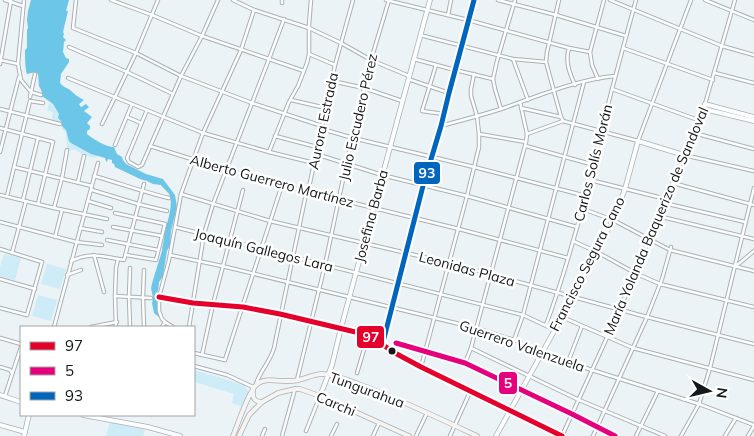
<svg xmlns="http://www.w3.org/2000/svg" width="754" height="436" viewBox="0 0 754 436" font-family="Mulish,sans-serif">
  <style>
    .green { fill: #ceebf8 }
    .water { fill: #6cc6e7 }
    .lines { fill: none; stroke-linecap: round; stroke-linejoin: round }
    .minor-casing { stroke: #abb0b3; stroke-width: 4.5 }
    .tertiary-casing { stroke: #abb0b3; stroke-width: 5.5 }
    .secondary-casing { stroke: #abb0b3; stroke-width: 5.5 }
    .minor { stroke: #fcfdfe; stroke-width: 2.5 }
    .tertiary { stroke: #fcfdfe; stroke-width: 4 }
    .secondary { stroke: #f6f3f3; stroke-width: 4 }
    .bus-1-casing { stroke: #fff; stroke-width: 9 }
    .bus-2-casing { stroke: #fff; stroke-width: 9 }
    .bus-3-casing { stroke: #fff; stroke-width: 9 }
    .bus-1 { stroke: #e4002b; stroke-width: 5 }
    .bus-2 { stroke: #e5007d; stroke-width: 5 }
    .bus-3 { stroke: #0065bd; stroke-width: 5 }
    .bus-dot { fill: #13181a; stroke: #fff; stroke-width: 2 }
    .labels { text-anchor: middle; dominant-baseline: central; stroke-width: 5; stroke-linejoin: round; paint-order: stroke }
    .street-label { font-size: 14px; fill: #13181a; stroke: #fff }
    .line-badge { stroke: #fff; stroke-width: 2 }
    .badge-label { font-size: 14px; text-anchor: middle; font-weight: bold; fill: #fff }
  </style>
  <rect width="100%" height="100%" fill="#ebf3f6"/>
  <g class="green">
    <path d="M49,103l4,2 30,44 14,7 -1,2 -12,-2 -8,-6h-9l-1,-18 -4,-3v-4l-2,-1v-2l-8,-2 1,-8 -6,-1z"/>
    <path d="M4,254l17,4 -6,22 -15,-4v-9z"/>
    <path d="M47,264l19,5 -6,20 -19,-5z"/>
    <path d="M38,295l19,5 -6,21 -19,-5z"/>
    <path d="M194,370l50,15 5,7 -6,15 -11,-4 2,-9 -40,-12z"/>
    <path d="M110,422l35,8 -2,6h-37z"/>
  </g>
  <path class="water" d="M31,0h38l-3,11h2l-5,21 1,2 -1,3 3,3 -2,2 -1,10 3,6 3,1v3l-8,12 -1,9c3,4 6,4 10,7 4,4 8,7 14,10l-5,4 2,3 5,-3 3,3 -5,4 8,6 -5,6 3,3v3l-3,2v3c6,5 19,13 27,13l3,7 5,3 1,3 3,4 20,10 17,5 12,16 2,12 -6,24 -1,14 -3,6 -4,25 -4,6 -1,9 -3,3 2,2v14l3,5 -1,2 -5,-4 -2,-10 1,-5 -2,-10 2,-8 9,-29c0,-6 3,-12 2,-17 3,-11 10,-30 5,-40 -2,-3 -6,-6 -8,-9l-8,-1 -6,-3 -7,-2 -25,-12 -1,-3 -2,-1v-3l-4,-1 -1,3 -1,-1 -1,-3 -14,-4 -20,-11 -2,-2 -3,-11 -4,-4 -1,-5 -3,-3 1,-4 -6,-10 -11,-8v-4l-3,-6 -1,-12 -3,-2 -8,2c-2,-5 -2,-19 -2,-24l2,-2v-18l1,-2 -1,-8 1,-9z"/>
  <g class="lines">
    <g class="minor-casing">
      <g id="minor">
        <path d="M5,0l18,6"/>
        <path d="M24,0l-6,64 3,16 10,12"/>
        <path d="M76,0l-3,28 63,25 45,23 71,27 70,23"/>
        <path d="M111,0l41,15 50,21 102,35"/>
        <path d="M233,0l21,10 55,18 32,15 30,17 38,16"/>
        <path d="M386,0l82,20 101,28 21,4"/>
        <path d="M498,0l58,15 70,21"/>
        <path d="M559,0l-12,52 -1,10 15,55"/>
        <path d="M610,0l112,46 32,9"/>
        <path d="M705,0l49,20"/>
        <path d="M282,3v-3"/>
        <path d="M448,15l3,-15"/>
        <path d="M420,35l93,24 33,3"/>
        <path d="M69,47l58,25 46,22"/>
        <path d="M569,48c-4,13 0,24 6,37"/>
        <path d="M623,48l90,32"/>
        <path d="M309,54l26,11"/>
        <path d="M414,59l41,11 38,9"/>
        <path d="M513,59l15,41"/>
        <path d="M0,60l18,4"/>
        <path d="M0,64l11,-64"/>
        <path d="M436,65l-14,46 22,3"/>
        <path d="M715,73l39,10"/>
        <path d="M68,78l135,55 66,19 45,11"/>
        <path d="M408,79l41,14"/>
        <path d="M598,79l-6,-14 -2,-13 14,-52"/>
        <path d="M332,81l32,7 38,13"/>
        <path d="M612,89l86,31"/>
        <path d="M31,92l10,3"/>
        <path d="M30,97l5,-23"/>
        <path d="M291,100l35,8"/>
        <path d="M705,104l30,-104"/>
        <path d="M521,108l40,9 2,4 75,20 53,-141"/>
        <path d="M0,109l60,15"/>
        <path d="M501,109l-6,-20 -2,-10 4,-18 18,-61"/>
        <path d="M147,110l-20,48 2,4 9,5 4,-2 39,-89 21,-40 16,-36"/>
        <path d="M127,117l14,6"/>
        <path d="M102,124l34,-71 22,-53"/>
        <path d="M441,126c21,-6 42,-11 63,-18 34,-12 75,-29 111,-32"/>
        <path d="M0,128l53,14 -15,62"/>
        <path d="M322,129l31,9 121,29 112,29"/>
        <path d="M694,133l60,16"/>
        <path d="M479,134l47,8"/>
        <path d="M527,134l36,-13"/>
        <path d="M275,136l42,11"/>
        <path d="M115,145l17,-41"/>
        <path d="M150,146l77,24 66,18 166,41 109,29"/>
        <path d="M526,146l68,19"/>
        <path d="M0,152l19,-75"/>
        <path d="M269,152l20,-50 9,-16 9,-23 2,-9v-29l2,-25"/>
        <path d="M316,154l66,21 85,21 110,31"/>
        <path d="M14,167l78,19"/>
        <path d="M94,176c25,7 49,16 75,22"/>
        <path d="M590,180l76,19"/>
        <path d="M78,182l6,-26"/>
        <path d="M673,183l81,22"/>
        <path d="M92,190l46,14 29,7"/>
        <path d="M181,194l89,27 179,42 198,54 107,27"/>
        <path d="M0,195l54,13 53,11"/>
        <path d="M7,196l23,-95 13,2"/>
        <path d="M23,200l15,-62"/>
        <path d="M88,201l23,7"/>
        <path d="M664,203l81,19"/>
        <path d="M54,208l8,-30 5,-28"/>
        <path d="M583,209l30,11 57,30 84,21"/>
        <path d="M115,213l50,11 -9,36 -30,-5"/>
        <path d="M658,216l96,23"/>
        <path d="M0,222l76,20 26,3"/>
        <path d="M113,227l49,9"/>
        <path d="M175,227l348,88 32,15"/>
        <path d="M80,228l22,4"/>
        <path d="M55,237l7,-27"/>
        <path d="M107,240l51,10"/>
        <path d="M573,241l24,11 38,21 25,11 94,23"/>
        <path d="M0,249l42,13 -15,53 -27,-7"/>
        <path d="M12,253l14,-52"/>
        <path d="M94,255l10,37"/>
        <path d="M170,255l52,11 254,62 38,12 28,13 50,17 107,34 55,21"/>
        <path d="M71,261c21,-10 32,-4 53,-1l20,-76"/>
        <path d="M736,266l18,-15"/>
        <path d="M67,275l14,-5"/>
        <path d="M0,279l35,10"/>
        <path d="M115,296l36,2"/>
        <path d="M159,297l34,6 50,4 37,7 61,14"/>
        <path d="M562,317l71,31 121,32"/>
        <path d="M165,322l-3,-3 -3,-8v-14l10,-37 12,-66 22,-61 38,-83 13,-40"/>
        <path d="M165,322l8,5"/>
        <path d="M546,325c23,-62 40,-128 55,-193 11,-44 23,-88 35,-132"/>
        <path d="M54,327l44,-164"/>
        <path d="M91,327l26,-5"/>
        <path d="M116,327l-1,-31 1,-28 2,-9"/>
        <path d="M130,327l-1,-30 1,-29"/>
        <path d="M144,327l-1,-29 1,-28"/>
        <path d="M162,327l3,-5"/>
        <path d="M189,327l15,-93 9,-30 56,-145 15,-40"/>
        <path d="M0,338l21,6"/>
        <path d="M514,340l9,-25 61,-233"/>
        <path d="M396,343l69,20 107,51 43,22"/>
        <path d="M382,344l41,-158 18,-60 8,-33 25,-93"/>
        <path d="M471,348l108,52 86,36"/>
        <path d="M194,353l31,7 57,-175"/>
        <path d="M202,355l11,-51 30,-114"/>
        <path d="M568,362l14,-36"/>
        <path d="M465,363l6,-15 55,-206 1,-8 -7,-32"/>
        <path d="M194,366l33,9 26,12"/>
        <path d="M0,367l10,3 2,3"/>
        <path d="M421,367l46,-171 12,-49v-13l-2,-18 -6,-20v-7l3,-15"/>
        <path d="M357,373l11,-37"/>
        <path d="M297,380l28,-115 21,-100 18,-77 7,-28 18,-60"/>
        <path d="M256,384c4,-13 14,-22 18,-36l32,-154 2,-2 27,-127 18,-65"/>
        <path d="M5,396l16,-49"/>
        <path d="M306,431l14,-35"/>
        <path d="M262,436l3,-7"/>
        <path d="M282,436l13,-47"/>
        <path d="M331,436l6,-12"/>
        <path d="M373,436l6,-13"/>
        <path d="M416,436l11,-23"/>
        <path d="M450,436l20,-44"/>
        <path d="M562,436l58,-127 64,-154 70,16"/>
        <path d="M593,436l54,-119 15,-38 9,-32"/>
        <path d="M636,436l22,-45"/>
        <path d="M681,436l18,-32 11,-36 44,-180"/>
        <path d="M725,436l11,-18"/>
        <path d="M748,436l6,-10"/>
      </g>
    </g>
    <g class="tertiary-casing">
      <g id="tertiary">
        <path d="M704,109l50,12"/>
        <path d="M341,328l27,7 27,18 26,14 141,69"/>
        <path d="M0,395l21,7"/>
        <path d="M320,396l12,-31 9,-37 89,-328"/>
        <path d="M83,415l65,12 32,9"/>
        <path d="M0,425l25,7"/>
        <path d="M24,436l5,-21"/>
        <path d="M496,436l77,-139 40,-77 12,-31 13,-48 46,14 21,-51 49,13"/>
      </g>
    </g>
    <g class="secondary-casing">
      <g id="secondary">
        <path d="M253,391c-1,7 2,11 9,11"/>
        <path d="M233,436c5,-12 15,-44 24,-52 10,-7 22,-2 34,-3 10,0 19,-6 30,-7 11,-1 29,7 40,11 40,15 78,33 116,51"/>
        <path d="M239,436l10,-21 13,-13 16,-9 17,-4h5l20,7 89,40"/>
      </g>
    </g>
    <use href="#minor" class="minor"/>
    <use href="#tertiary" class="tertiary"/>
    <use href="#secondary" class="secondary"/>
    <g class="bus-1-casing">
      <path id="bus-1" d="M159,297l34,6 50,4 37,7 88,21 27,18 26,14 141,69"/>
    </g>
    <g class="bus-2-casing">
      <path id="bus-2" d="M396,343l69,20 107,51 43,22"/>
    </g>
    <g class="bus-3-casing">
      <path id="bus-3" d="M382,346l41,-160 18,-60 8,-33 25,-93"/>
    </g>
    <use href="#bus-1" class="bus-1"/>
    <use href="#bus-2" class="bus-2"/>
    <use href="#bus-3" class="bus-3"/>
  </g>
  <circle class="bus-dot" cx="392" cy="351" r="4.5"/>
  <g class="labels">
    <g class="street-label">
      <text transform="translate(358 117) rotate(-77)">Julio Escudero Pérez</text>
      <text transform="translate(323 121) rotate(-78)">Aurora Estrada</text>
      <text transform="translate(593 163) rotate(-76)">Carlos Solís Morán</text>
      <text transform="translate(272 181) rotate(15)">Alberto Guerrero Martínez</text>
      <text transform="translate(371 216) rotate(-75)">Josefina Barba</text>
      <text transform="translate(656 221) rotate(-67)">María Yolanda Baquerizo de Sandoval</text>
      <text transform="translate(264 250) rotate(14)">Joaquín Gallegos Lara</text>
      <text transform="translate(587 264) rotate(-63)">Francisco Segura Cano</text>
      <text transform="translate(467 269) rotate(15)">Leonidas Plaza</text>
      <text transform="translate(522 346) rotate(19)">Guerrero Valenzuela</text>
      <text transform="translate(367 390) rotate(20)">Tungurahua</text>
      <text transform="translate(336 404) rotate(23)">Carchi</text>
    </g>
  </g>
  <g class="line-badge">
    <rect x="413" y="161" width="28" height="24" rx="5" fill="#0065bd"/>
    <rect x="356" y="325" width="29" height="24" rx="5" fill="#e4002b"/>
    <rect x="498" y="371" width="20" height="24" rx="5" fill="#e5007d"/>
  </g>
  <g class="badge-label">
    <text x="427" y="178">93</text>
    <text x="371" y="342">97</text>
    <text x="508" y="388">5</text>
  </g>
  <rect x="20" y="326" width="175" height="90" fill="#ffffff" stroke="#a1a3a3"/>
  <rect x="30" y="342" width="25" height="8" fill="#e4002b" stroke="#a1a3a3"/>
  <text x="65" y="351" font-size="15" fill="#13181a">97</text>
  <rect x="30" y="367" width="25" height="8" fill="#e5007d" stroke="#a1a3a3"/>
  <text x="65" y="376" font-size="15" fill="#13181a">5</text>
  <rect x="30" y="392" width="25" height="8" fill="#0065bd" stroke="#a1a3a3"/>
  <text x="65" y="401" font-size="15" fill="#13181a">93</text>
  <g transform="translate(709 391) rotate(98)" stroke="#ffffff" stroke-width="4" paint-order="stroke">
  <path d="M0-4L9 19L0 12L-9 19Z" fill="#13181a"/>
  <text y="-8" font-size="14" font-weight="bold" text-anchor="middle" fill="#13181a">N</text>
  </g>
</svg>
